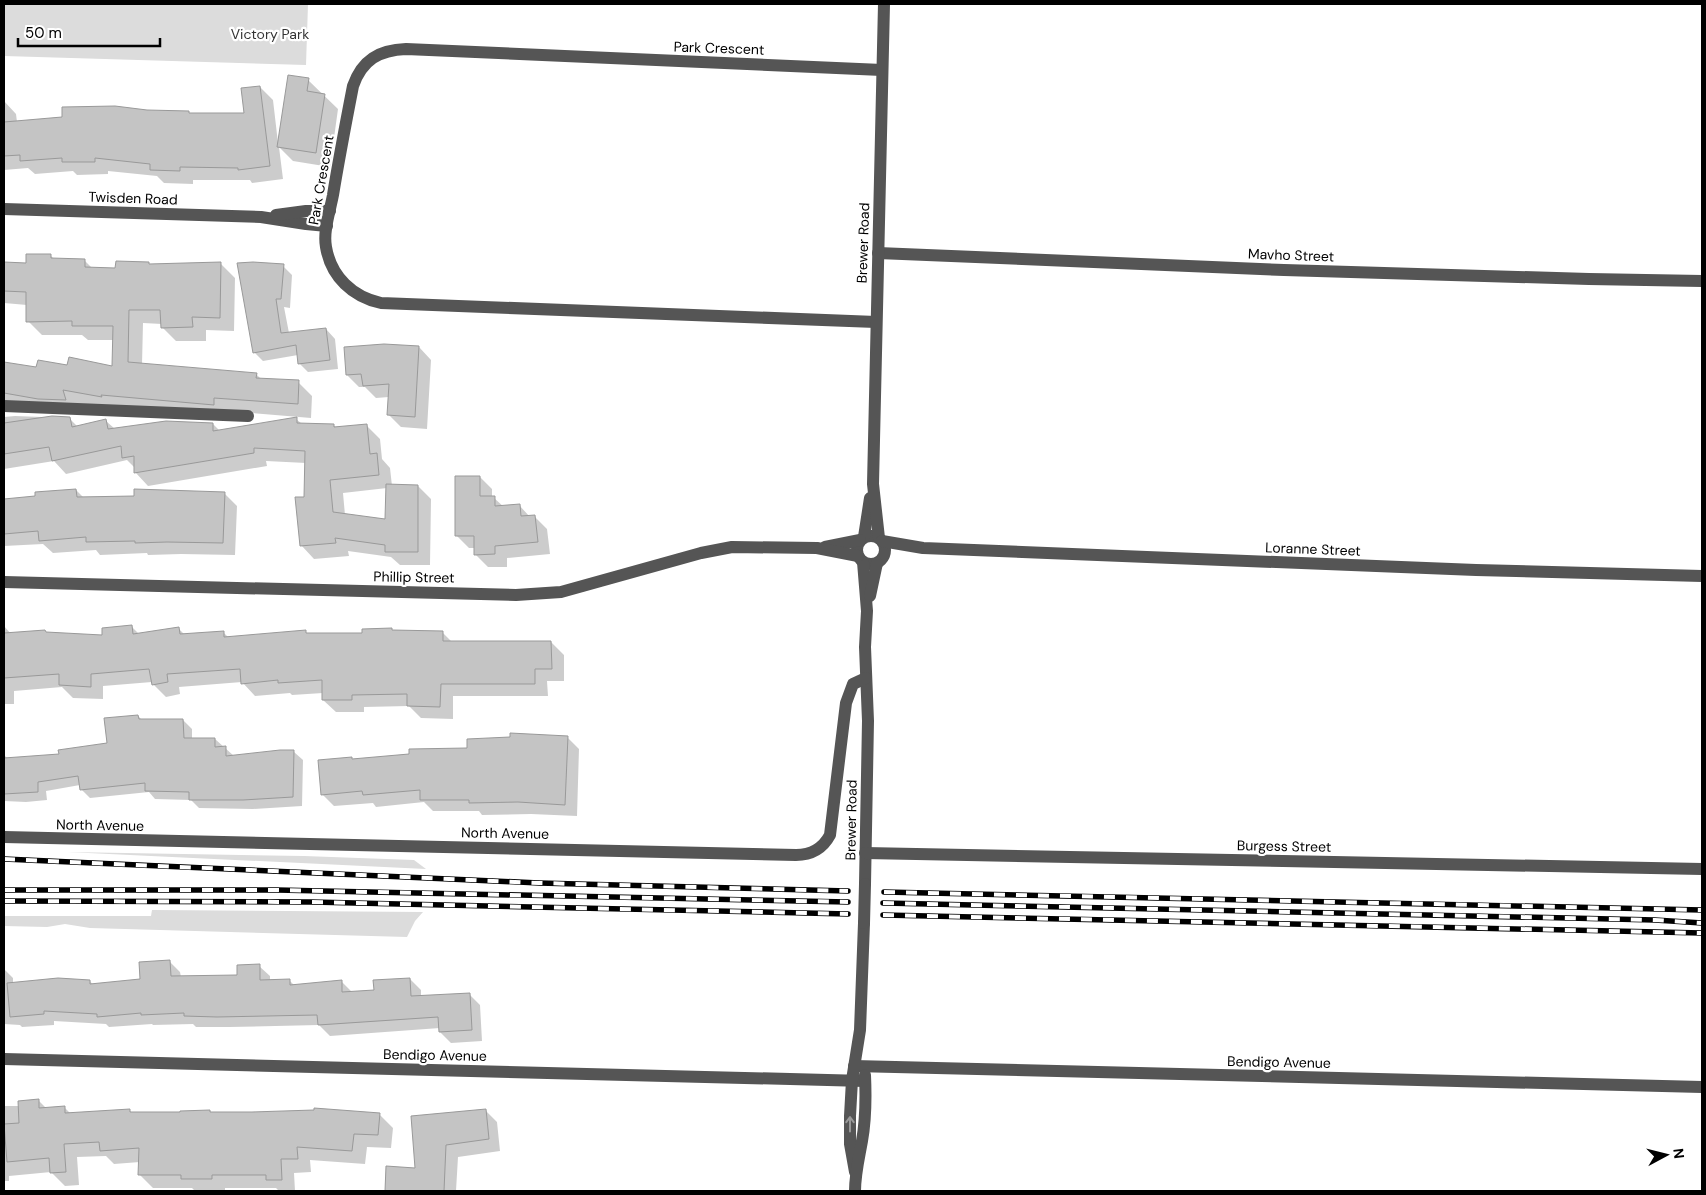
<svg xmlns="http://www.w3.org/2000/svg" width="1706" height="1195" viewBox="0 0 1706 1195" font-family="'DM Sans',sans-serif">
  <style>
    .green { fill: #dcdcdc }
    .shadow { fill: #0003; fill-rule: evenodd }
    .building { fill: #c4c4c4; stroke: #999 }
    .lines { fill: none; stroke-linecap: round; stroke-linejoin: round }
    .minor { stroke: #555; stroke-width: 12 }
    .rail-casing { stroke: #000; stroke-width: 5.5 }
    .rail { stroke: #fff; stroke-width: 4; stroke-dasharray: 11; stroke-linecap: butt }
    .minor-bridge { stroke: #555; stroke-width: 12 }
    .oneway { stroke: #999 }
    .labels { text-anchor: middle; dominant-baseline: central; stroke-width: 4.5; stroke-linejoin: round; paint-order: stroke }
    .park-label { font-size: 14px; fill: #333; stroke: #fff }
    .street-label { font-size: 14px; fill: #000; stroke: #fff }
  </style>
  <rect width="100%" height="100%" fill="#fff"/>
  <g class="green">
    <path d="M4,4h304l-2,61 -302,-9z"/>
    <path d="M67,852l237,4 110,4 12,9z"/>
    <path d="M152,910l271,2 -8,9 -8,16 -317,-9 -25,-4 -18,3 -43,-1v-10h147z"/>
  </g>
  <g class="shadow">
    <path d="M308,80l30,29 -8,58 -37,-6 -14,-14 4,32 -31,4 -2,-3h-57v4l-29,-1 -7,-7 -49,-5v3l-31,1 -4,-4 -38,3 -7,-6 -24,2v-69l12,13 1,8 130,-11 41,1 3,2 55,1 14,-28 13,13 5,43z"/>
    <path d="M50,255l5,5 30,1 8,8 24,1 31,-7 2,2 71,-1 14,14 -1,53 -28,-1v11h-30l-14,-14v-3l-19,-1 -1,42 114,9 6,6 36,2 14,14 -1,22 -83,-7 -224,-7v-41l33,6 31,-3 46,1v-27h-26l-6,-5h-40l-14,-14 -1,-16 -23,-2v-40l23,2z"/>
    <path d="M283,266l9,9 -2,33 -6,-1 5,26 37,-4 9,10 3,30 -30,3 -9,-9 -1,-8 -35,6 -9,-9z"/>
    <path d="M419,347l12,13 -4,69 -26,-2 -13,-13 1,-17 -13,1 -11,-11h-6l-12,-12z"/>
    <path d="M15,416l54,2 9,9 28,-6 9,8 98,-5 7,7 76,-12 6,5 31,1 4,3 30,-2 13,13 2,20 8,9 2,18h26l13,13 -1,66h-30l-9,-8 -43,-6 1,5 -35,3 -13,-14 5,-47v-35l-40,-2 1,5 -119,20 -13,-14v-4l-8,-8 -61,14 -12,-13 -50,8v-52zM387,488l-1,32 -41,-5 -2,-22z"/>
    <path d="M480,477l12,12v9h2l10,9 15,-2 11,12 4,-1 13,13 3,25 -43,4v9h-19l-13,-13v-6h-6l-13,-13z"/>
    <path d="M76,490l8,8 140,-5 13,13 -2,49 -54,-1 -33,1 -1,-2 -47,2 -4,-5 -43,3 -10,-9 -39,2v-46l33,-2z"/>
    <path d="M4,626l7,8 36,-1 56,3 29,-9 7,7 39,-6 7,7 38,-3 6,6 76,-6 3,2h55l29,-4 50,2 10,10h99l13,13v26h-17l1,15h-95v23l-32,-1 -12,-12 -45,1v5h-28l-13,-12v-7l-31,2 -2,-2 -35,3 -13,-14 -63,5 1,7 -14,3 -13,-13 -1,-2 -49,4v13l-30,-1 -11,-11 -48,4v13h-10z"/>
    <path d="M138,716l4,4h41l9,9v11l23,-1 19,17 60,-4 9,8 -1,46 -49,3 -54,-1 -8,-8 -36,-1 -6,-7 -59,6 -9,-9 -1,-4 -34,6 1,9 -21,2 -22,-1v-46l4,4 52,-4 48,-11z"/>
    <path d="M567,737l12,12 -2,67 -46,-2 -49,1 -3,-4h-46l-9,-9 -48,5 -3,-4 -39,3 -12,-12 29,-36 2,2 115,-10z"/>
    <path d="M170,962l10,10 1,5 57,-1 21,-10 11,10v5l19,-1 5,5 47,-4 11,11 23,-1 35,-12 11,11v7l48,-3 11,11 2,36 -31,2 -11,-11v-4l-110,8 -11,-11 -90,2h-33l-3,-3 -40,1 -1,-1 -43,3 -3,-3 -52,-3v4l-32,2 -2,-2 -16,-1v-55l9,9v6l77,-3 3,4 48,-4z"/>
    <path d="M38,1100l8,8 18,-1 7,7 58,-4 3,3 49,1 29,-3 2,2 167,1 14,14 -2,20 -24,-1 -2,17 -55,-4 1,12 -17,1 1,18h-16l-3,-3h-51v3h-30l-3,-3h-39l-14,-14 1,-12 -26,2 -8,-8 -29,1 2,28 -14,1 -14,-14 -42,4v5h-5v-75h15z"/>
    <path d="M485,1110l12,12 3,29 -42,6 -2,34h-70l1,-24 29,2z"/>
  </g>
  <g class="building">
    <path d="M288,75l21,3 -2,13 18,3 -9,59 -39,-6z"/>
    <path d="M260,86l10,80 -32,4v-2l-58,-1v4l-30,-1v-6l-55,-6v4h-33v-4l-42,3v-6l-16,1v-34l58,-5v-10l53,-1 32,4 42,1v2h55l-3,-25z"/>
    <path d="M26,254h25v4l34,1v8l30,1 1,-7 33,1v2l72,-2 -1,56 -28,-1 1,10 -32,1 -1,-18h-31l-1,52 129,11 -1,5 43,2 -1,24 -84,-6v7l-113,-10 1,2 -39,-7 3,10 -28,-1 -34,-6v-31l32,5 2,-7 29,5 2,-8 43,9 1,-40h-41v-5l-46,1v-30l-22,-1v-29l22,1z"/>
    <path d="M253,262l31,2 -3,35h-5l5,34 45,-5 4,32 -32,4 -2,-19 -43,8 -16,-90z"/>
    <path d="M384,344l35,2 -4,71 -28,-2 2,-31 -26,2 -2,-12 -15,1 -2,-28z"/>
    <path d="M52,416l18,1 2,10 34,-8 2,10 58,-8 47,2v8l84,-14v6l37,1v3l33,-3 3,30 7,-1 2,22 -49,5 3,32 52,7 1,-35 32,1v67h-33v-7l-50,-7 1,5 -36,3 -5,-49h9l1,-46 -51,-3v5l-120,20v-17l-12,2 -1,-12 -69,15 -3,-14 -45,7v-31z"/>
    <path d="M455,476h25v20h15v10l25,-2 1,12 14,-1 3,27 -43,4v8l-21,1v-19h-19z"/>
    <path d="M76,489l1,8 57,-1v-7l91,3 -2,51 -56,-1 -32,1v-2l-49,1v-5l-47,4 -1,-10 -34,3v-35l31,-3v-4z"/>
    <path d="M132,625l1,9 46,-7 1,7 44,-3v6l82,-7v3h56v-4l30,-1v2l51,1v10h108l1,28h-17v15h-94l-1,23 -33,-1v-12l-55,1v5h-30v-20l-44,3v-3l-37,4 -1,-15 -73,5 1,8 -16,3 -3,-16 -58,5v13l-32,-2v-11l-55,4v-45l41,-3 1,2 56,3v-7z"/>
    <path d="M138,715l1,4h44l1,19h31v9l11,-1v10l54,-6h14l-1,47 -50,3h-54v-8l-44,-1v-8l-65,7 -2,-14 -40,6v10l-34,2v-36l55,-4 -1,-4 49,-7 -3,-25z"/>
    <path d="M510,733l58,3 -3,69 -47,-3 -49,1v-3h-49v-10l-57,5 -1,-4 -41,4 -3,-35 34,-3v2l57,-5v-5l58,-1v-9l43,-2z"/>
    <path d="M170,960l1,16 66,-1v-10l23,-1v16l30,-1v6l52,-5v12l32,-2 -1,-10 37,-2 1,18 59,-3 2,37 -33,2 -1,-15 -120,8 -1,-10 -100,2 -33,-1v-3l-43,2v-2l-44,4v-3l-53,-3v3l-34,3 -3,-34 51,-5 32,2v4l50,-5 -1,-17z"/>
    <path d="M39,1099v9l26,-2v7l65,-4v3h50v-1l30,-1v2h42l62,-2v-2l66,5 -2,22 -24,-1 -2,17 -55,-4 1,12h-17l1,21h-16v-5h-54v4h-31v-4h-43l1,-27 -39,3 -1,-9 -35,2 2,28 -16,1 -1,-15 -42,4 -3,-38 15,-1 -1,-22z"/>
    <path d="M486,1109l3,30 -43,6 -2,46h-59l1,-25 29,2 -4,-52z"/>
  </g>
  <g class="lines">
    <g class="minor">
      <path d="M4,209l257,8 45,7 21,2"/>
      <path d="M276,215l30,-4h24"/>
      <path d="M878,253l406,17 305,9 113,2"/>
      <path d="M876,322l-495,-19c-28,-6 -50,-26 -55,-56 -3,-16 4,-36 7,-52 6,-37 13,-73 20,-109 9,-26 26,-36 53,-37l476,21"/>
      <path d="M4,406l244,10"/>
      <circle cx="871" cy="550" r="14"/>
      <path d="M864,537l6,-39"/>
      <path d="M879,538l-6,-54 11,-480"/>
      <path d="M882,541l41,7 553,22 226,6"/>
      <path d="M825,547l35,-7"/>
      <path d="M863,562l4,49 -2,36 3,74 -3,163"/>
      <path d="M4,582l512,13 45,-3 140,-39 31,-6 85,1 41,8"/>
      <path d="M870,596l7,-33"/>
      <path d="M4,837l792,18c15,0 27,-7 34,-20l16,-132 7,-19 13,-6"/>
      <path d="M865,853l837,16"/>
      <path d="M4,1059l861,22"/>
      <path d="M854,1066l848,21"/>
      <path d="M855,1172l-5,-28v-28l2,-36 8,-50 4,-107"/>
      <path d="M855,1191c0,-17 4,-33 7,-50 4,-22 4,-44 3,-66"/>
    </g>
    <g class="rail-casing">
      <g id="rail">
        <path d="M4,859l535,24 309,8"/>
        <path d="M4,890h273l571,12"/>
        <path d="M884,892l818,18"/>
        <path d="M4,901l307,1 537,12"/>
        <path d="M883,903l772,17 47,3"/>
        <path d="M883,915l819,18"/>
      </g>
    </g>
    <use href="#rail" class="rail"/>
    <path class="minor-bridge" d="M864,923l1,-39"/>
  </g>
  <defs><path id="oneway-shaft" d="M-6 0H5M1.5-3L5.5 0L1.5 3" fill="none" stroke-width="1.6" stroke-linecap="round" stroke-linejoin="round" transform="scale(1.25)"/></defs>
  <use class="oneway" href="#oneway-shaft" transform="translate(850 1124) rotate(-90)"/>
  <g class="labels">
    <g class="park-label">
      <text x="270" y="34">Victory Park</text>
    </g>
    <g class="street-label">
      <text transform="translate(719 48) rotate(2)">Park Crescent</text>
      <text transform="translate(321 180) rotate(-80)">Park Crescent</text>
      <text transform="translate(133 198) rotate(2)">Twisden Road</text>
      <text transform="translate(863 243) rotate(-88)">Brewer Road</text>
      <text transform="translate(1291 255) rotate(2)">Mavho Street</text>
      <text transform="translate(1313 549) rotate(2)">Loranne Street</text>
      <text transform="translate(414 577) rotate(1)">Phillip Street</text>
      <text transform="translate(851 820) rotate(-89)">Brewer Road</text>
      <text transform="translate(100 825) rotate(1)">North Avenue</text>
      <text transform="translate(505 833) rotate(1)">North Avenue</text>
      <text transform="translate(1284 846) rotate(1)">Burgess Street</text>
      <text transform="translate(435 1055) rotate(1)">Bendigo Avenue</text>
      <text transform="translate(1279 1062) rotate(1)">Bendigo Avenue</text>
    </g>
  </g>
  <rect width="1706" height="1195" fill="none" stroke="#000000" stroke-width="10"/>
  <g transform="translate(1666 1155) rotate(83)" stroke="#ffffff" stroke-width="4" paint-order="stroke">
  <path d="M0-4L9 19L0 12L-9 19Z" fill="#000000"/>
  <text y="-8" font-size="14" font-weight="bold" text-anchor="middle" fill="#000000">N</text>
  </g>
  <path d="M18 38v8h142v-8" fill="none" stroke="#000000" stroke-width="2.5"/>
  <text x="25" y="38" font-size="15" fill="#000000" stroke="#ffffff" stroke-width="4" paint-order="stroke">50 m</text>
</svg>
